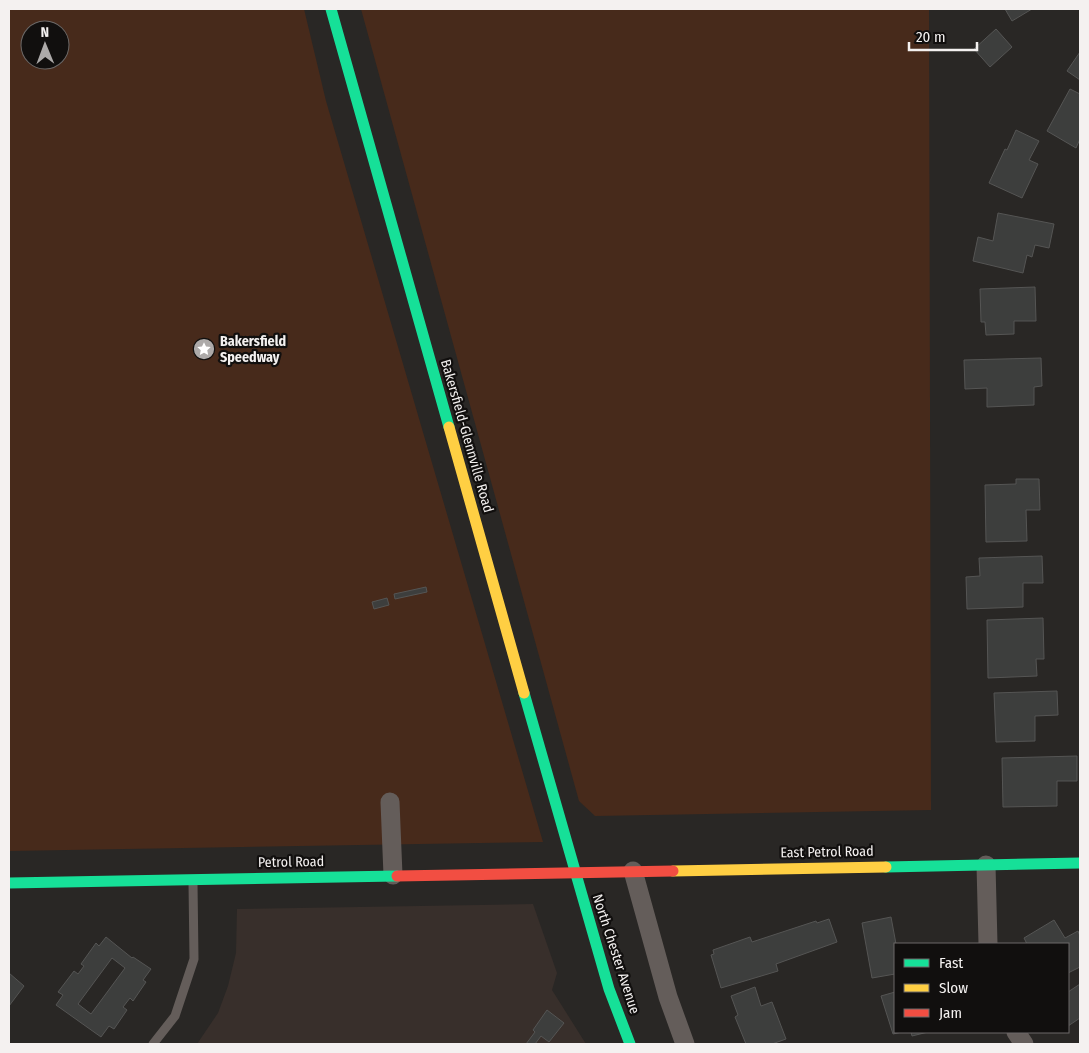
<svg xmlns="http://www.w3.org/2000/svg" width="1089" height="1053" viewBox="0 0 1089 1053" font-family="'Fira Sans Condensed',sans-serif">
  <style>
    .built { fill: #382f2b }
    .green { fill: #472a1b; fill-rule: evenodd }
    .building { fill: #3d3e3d; stroke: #555554; fill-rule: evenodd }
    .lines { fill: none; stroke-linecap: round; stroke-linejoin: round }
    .lane { stroke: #645d5a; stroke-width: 9 }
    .street { stroke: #645d5a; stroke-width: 19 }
    .fast { stroke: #16e098; stroke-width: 11 }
    .slow { stroke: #ffcf43; stroke-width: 11 }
    .jam { stroke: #f24e42; stroke-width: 11 }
    .labels { text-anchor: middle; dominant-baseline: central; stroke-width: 4.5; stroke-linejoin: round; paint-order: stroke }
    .poi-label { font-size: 14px; font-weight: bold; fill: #f4f1f0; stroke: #110f0e; text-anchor: start }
    .street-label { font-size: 14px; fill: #f4f1f0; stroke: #110f0e }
  </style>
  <rect width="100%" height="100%" fill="#292725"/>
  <path class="built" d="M533,904l24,69 -5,17 34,54h-389l21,-31 10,-27 8,-33 1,-44z"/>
  <g class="green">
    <path d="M9,9h295l22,92 217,741 -534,9zM30,30h30v30h-30z"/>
    <path d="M361,9h568l2,801 -336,6 -16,-15z"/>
  </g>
  <g class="building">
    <path d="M1005,9h27l-20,12z"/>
    <path d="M996,29l16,18 -22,20 -16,-18z"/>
    <path d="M1080,52v28l-13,-9z"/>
    <path d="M1070,89l10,5v45l-4,9 -29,-17z"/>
    <path d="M1016,130l23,11 -10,19 9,4 -16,34 -33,-15 16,-34 2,1z"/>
    <path d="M998,213l56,11 -5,24 -14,-3 -3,12 -5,-2 -4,18 -50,-12 5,-24 15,4z"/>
    <path d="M1035,287l1,34h-22v13l-28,1 -1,-13h-4l-1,-33z"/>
    <path d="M1041,358l1,28 -8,1v18l-47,2v-19l-22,1 -1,-29z"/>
    <path d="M1016,479h23l1,31h-14l1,31 -41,1 -1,-57 31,-1z"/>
    <path d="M1042,556l1,27h-20v24l-56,2 -1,-32 14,-1 -1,-18z"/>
    <path d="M426,587l1,5 -32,7 -1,-5z"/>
    <path d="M387,598l2,7 -15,4 -2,-7z"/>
    <path d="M1043,618l1,41h-8l1,17 -49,2 -1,-58z"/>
    <path d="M1057,691l1,24 -23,1v25l-39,1 -2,-49z"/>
    <path d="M1077,756v25h-20v25l-54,1 -1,-49z"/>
    <path d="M891,917l5,27 -1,30 -23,4 -10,-55z"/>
    <path d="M829,919l8,23 -61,22 2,7 -57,17 -10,-33 3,-1 -1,-4 37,-13 2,5 64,-21 1,2z"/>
    <path d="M1054,920l11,18 13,-7 2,5v31l-12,6v-29h-41l-3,-6z"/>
    <path d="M106,937l26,21 1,-1 18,12 -8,11 3,2 -13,19 -3,-3 -7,9 4,3 -13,19 -5,-3 -8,11 -45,-32 7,-10 -5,-3 16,-21 4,3 6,-8 -3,-2 15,-21 3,3zM112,958l13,10 -34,46 -13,-10z"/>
    <path d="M9,973l15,13 -15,20z"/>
    <path d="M1080,984v34l-12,8v-34z"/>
    <path d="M755,987l6,19 11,-4 14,37 -14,5h-26l-11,-27 3,-2 -7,-19z"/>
    <path d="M895,992v40h7l-9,2 -12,-38z"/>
    <path d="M547,1010l17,13 -15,19 -8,-6 -6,8h-9l9,-12 -2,-2z"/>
    <path d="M911,1032h17l-16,4z"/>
  </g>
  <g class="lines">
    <path class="lane" d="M153,1044l22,-28 19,-57 -1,-76"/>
    <g class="street">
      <path d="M390,802l3,73"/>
      <path d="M986,865l2,79"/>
      <path d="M633,871l35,126 17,47"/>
      <path d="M1016,1032l8,12"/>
    </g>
    <g class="fast">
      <path d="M331,9l118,418"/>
      <path d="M524,693l85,296 21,55"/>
      <path d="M886,867l194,-4"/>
      <path d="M9,883l388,-7"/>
    </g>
    <g class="slow">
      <path d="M449,427l75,266"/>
      <path d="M673,871l213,-4"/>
    </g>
    <path class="jam" d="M397,876l276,-5"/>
  </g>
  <defs>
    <g id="sight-disc" transform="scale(1.125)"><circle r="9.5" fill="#adaaa9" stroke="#110f0e"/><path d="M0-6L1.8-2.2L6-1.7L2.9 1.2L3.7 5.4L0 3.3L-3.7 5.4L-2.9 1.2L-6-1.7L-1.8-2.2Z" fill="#fff"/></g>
  </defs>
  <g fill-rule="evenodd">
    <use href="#sight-disc" x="204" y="349"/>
  </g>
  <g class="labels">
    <g class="poi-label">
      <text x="220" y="341">Bakersfield<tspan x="220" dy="16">Speedway</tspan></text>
    </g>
    <g class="street-label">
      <text transform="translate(467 436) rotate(74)">Bakersfield-Glennville Road</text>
      <text transform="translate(827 852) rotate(-1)">East Petrol Road</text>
      <text transform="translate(291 862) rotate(-1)">Petrol Road</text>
      <text transform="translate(616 954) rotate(72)">North Chester Avenue</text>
    </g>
  </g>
  <rect width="1089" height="1053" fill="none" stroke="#f4f1f0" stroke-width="20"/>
  <rect x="894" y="943" width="175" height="90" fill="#110f0e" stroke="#6c6968"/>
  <rect x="904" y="959" width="25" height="8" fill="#16e098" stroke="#6c6968"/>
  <text x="939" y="968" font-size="15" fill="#f4f1f0">Fast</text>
  <rect x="904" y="984" width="25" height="8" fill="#ffcf43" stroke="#6c6968"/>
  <text x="939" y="993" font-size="15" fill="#f4f1f0">Slow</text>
  <rect x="904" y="1009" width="25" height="8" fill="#f24e42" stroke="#6c6968"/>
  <text x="939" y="1018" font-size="15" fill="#f4f1f0">Jam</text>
  <g transform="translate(45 45) rotate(359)"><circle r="24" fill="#110f0e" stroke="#6c6968"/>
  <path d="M0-4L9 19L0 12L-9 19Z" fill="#adaaa9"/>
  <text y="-8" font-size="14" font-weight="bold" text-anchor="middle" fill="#f4f1f0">N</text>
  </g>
  <path d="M909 42v8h68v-8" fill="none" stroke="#f4f1f0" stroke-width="2.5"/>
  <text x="916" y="42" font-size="15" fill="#f4f1f0" stroke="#110f0e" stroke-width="4" paint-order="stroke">20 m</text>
</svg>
